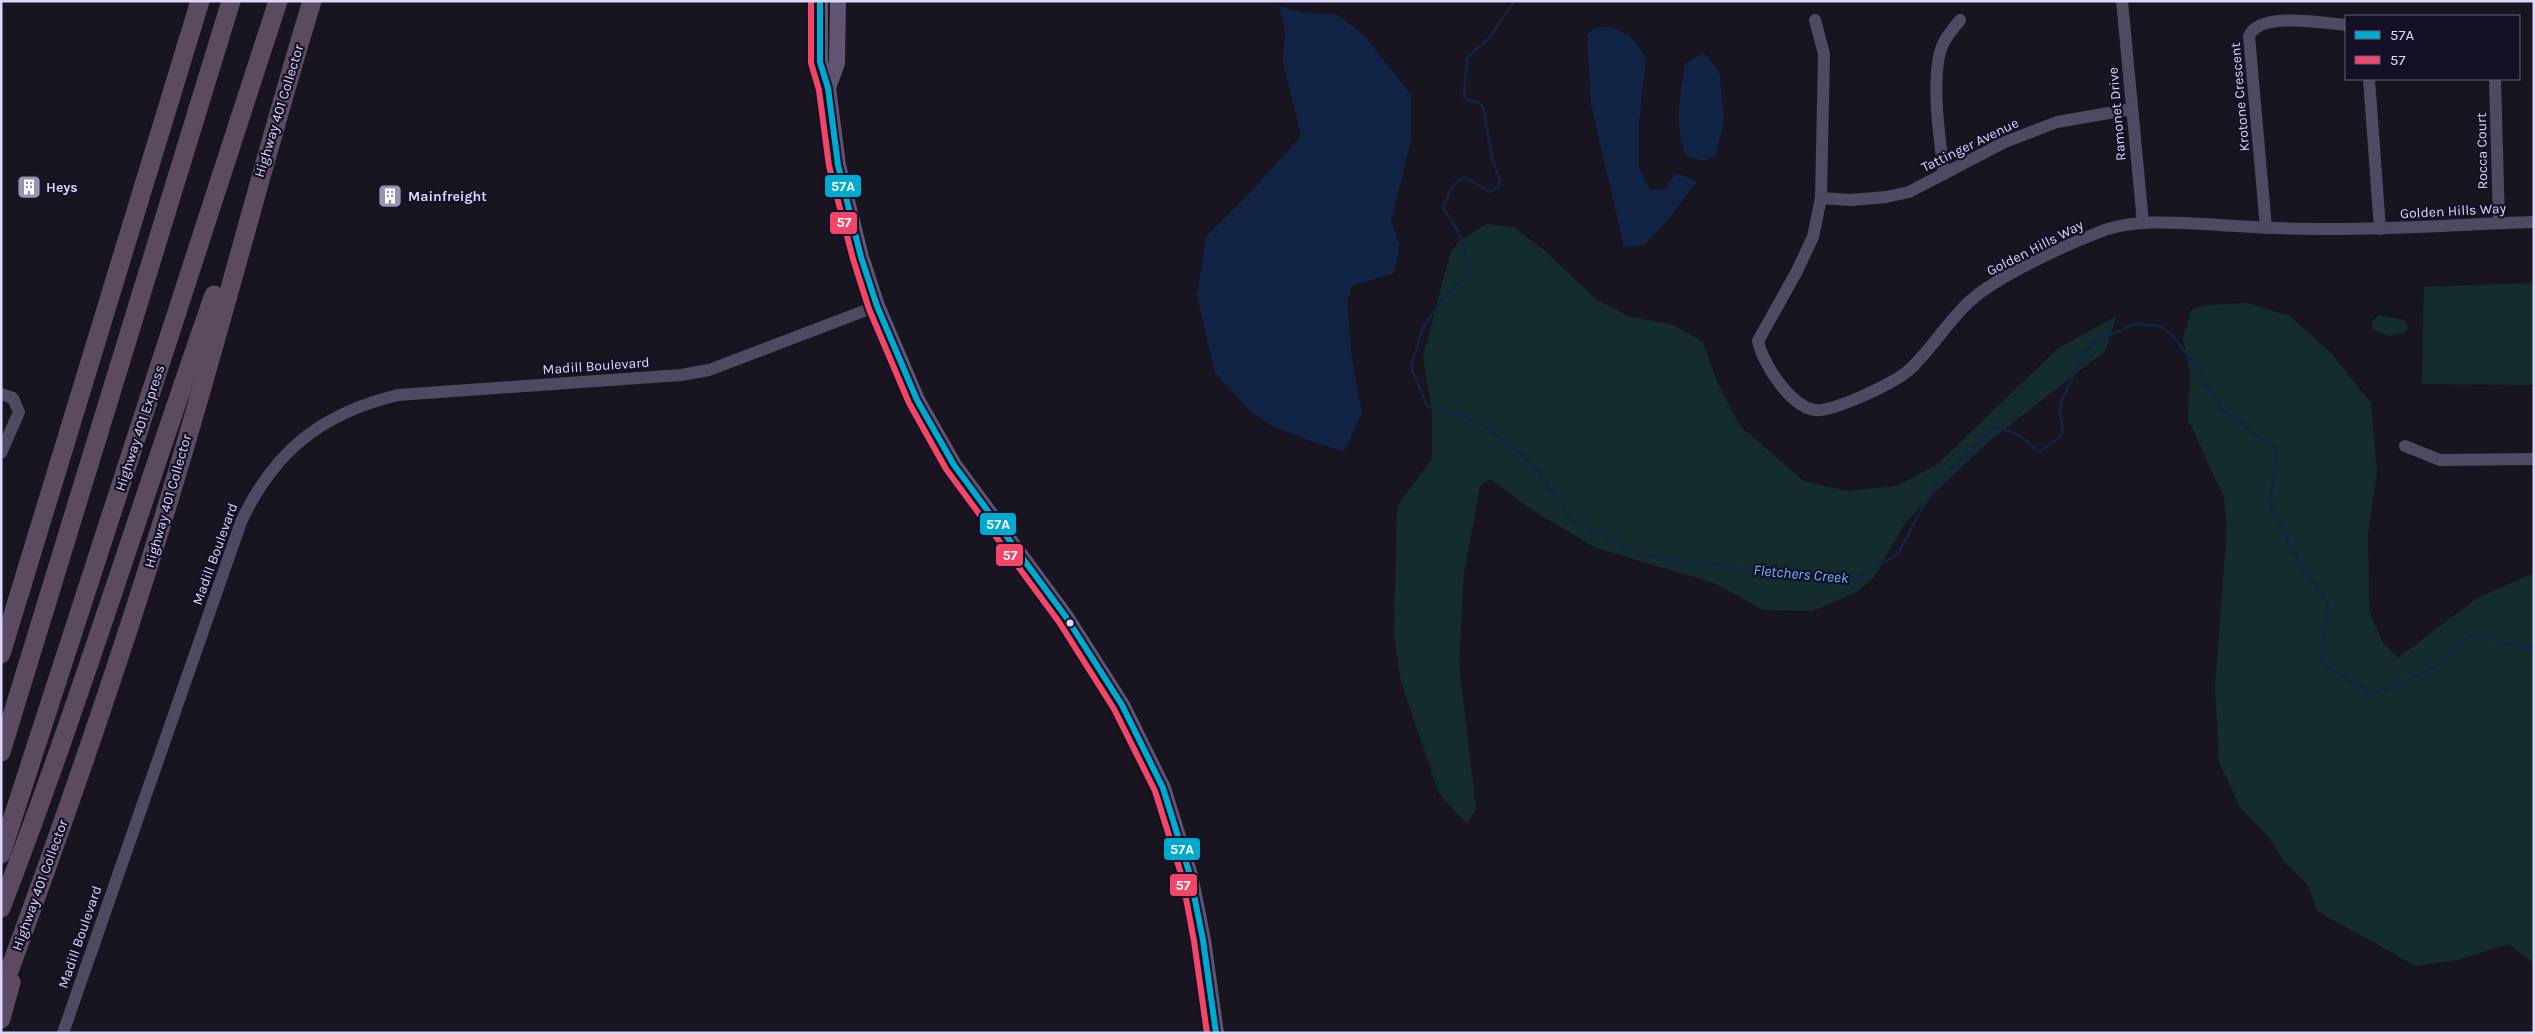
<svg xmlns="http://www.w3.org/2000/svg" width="2535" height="1034" viewBox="0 0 2535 1034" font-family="Karla,sans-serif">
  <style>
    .green { fill: #142c2d }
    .water { fill: #112446 }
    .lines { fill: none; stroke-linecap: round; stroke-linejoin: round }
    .stream { stroke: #112446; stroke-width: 2.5 }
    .minor { stroke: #4c4b61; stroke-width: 12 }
    .major { stroke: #5f5572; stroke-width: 16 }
    .highway { stroke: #5c4b60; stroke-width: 19 }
    .bus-1-casing { stroke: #141026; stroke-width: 10 }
    .bus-2-casing { stroke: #141026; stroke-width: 10 }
    .bus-1 { stroke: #00a9ce; stroke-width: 6 }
    .bus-2 { stroke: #f34667; stroke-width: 6 }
    .bus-dot { fill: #dbd7fd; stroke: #141026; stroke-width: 2 }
    .labels { text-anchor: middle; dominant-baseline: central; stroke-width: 4.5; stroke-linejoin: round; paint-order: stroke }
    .street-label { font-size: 14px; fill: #dbd7fd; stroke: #141026 }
    .poi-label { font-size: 14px; font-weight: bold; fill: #dbd7fd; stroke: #141026; text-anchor: start }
    .water-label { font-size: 15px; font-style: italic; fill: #69b6f9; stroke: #141026 }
    .line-badge { stroke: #141026; stroke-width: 2 }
    .badge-label { font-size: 14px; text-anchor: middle; font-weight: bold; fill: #fff }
  </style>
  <rect width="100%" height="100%" fill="#181521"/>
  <g class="green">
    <path d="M1486,224l27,3 30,22 53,50 34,18 42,7 31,18 14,39 23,45 64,55 42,10 51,-5 42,-23 119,-115 59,-32 -12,35 -118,92 -51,48 -30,31 -32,55 -17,15 -44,19 -50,-1 -49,-27 -118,-35 -64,-38 -42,-31 -10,7 -16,87 -5,91 17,145 -9,15 -28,-30 -38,-113 -7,-45 3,-130 35,-47v-47l-9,-54 27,-105 8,-11z"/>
    <path d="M2534,283v102l-112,-1 2,-97z"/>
    <path d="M2247,303l43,13 40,36 41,51 6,69 -9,61 1,78 14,32 15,15 79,-60 57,-25v390l-26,-19 -51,16 -41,6 -99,-55 -9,-26 -24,-23 -14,-23 -30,-32 -21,-45 -4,-76 12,-157 -3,-31 -36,-79 2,-43 -7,-38 8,-28 17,-5z"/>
    <path d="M2378,315l27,5 3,7 -2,4 -16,5 -18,-6 1,-9z"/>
  </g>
  <g class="water">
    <path d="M1279,6l21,6 38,3 27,21 46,59v45l-20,82 9,23 -6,28 -42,13 -5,16 5,57 10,55 -18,37 -25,-7 -47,-18 -20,-13 -37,-40 -18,-77 9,-60 42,-41 53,-59 -18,-74 2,-33z"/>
    <path d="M1610,27l20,8 16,23 -7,63v47l11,22 14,-1 12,-16 21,8 -29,39 -24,25 -20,2 -33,-143 -4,-68 7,-8z"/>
    <path d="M1703,52l16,19 5,48 -8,36 -12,6 -18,-5c-12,-30 -6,-61 -1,-92z"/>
  </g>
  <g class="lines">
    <path class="stream" d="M1514,1l-24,36 -23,21 -3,39 7,5h7l5,5 9,51 8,22 -1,6 -9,6 -26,-15 -11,8 -10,23c18,24 24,38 24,68l-24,23 -20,28 -12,40 16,39 27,6 40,20 41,35 37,53 72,36 114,15 100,7 40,-24 23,-44 23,-36 51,-45c16,-1 31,10 41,21h6l17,-12 4,-7 -3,-19 1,-10 21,-45 14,-16 39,-17 26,2 13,11 18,25 30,47 55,41 -7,55 32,62 26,36 -7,60 52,31 63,-27 33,-32 65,13"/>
    <g class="minor">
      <path d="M2122,1l21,222"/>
      <path d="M1815,20l9,34 -3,144 -8,39 -16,34 -39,70c5,24 36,72 63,69 21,-3 72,-26 88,-40 22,-20 38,-48 61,-69 28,-25 91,-54 127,-68 40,-17 96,-9 139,-7 28,2 55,3 83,3 72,1 143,-5 215,-7"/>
      <path d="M2369,79l11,150"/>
      <path d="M2495,79l4,144"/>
      <path d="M1944,174c-4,-32 -15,-104 0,-132 4,-8 11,-15 16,-22"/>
      <path d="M1821,198l30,2 35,-3 23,-5 96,-50 52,-20 75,-13"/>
      <path d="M2266,228l-17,-192c11,-25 74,-13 97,-11"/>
      <path d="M1,394l12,4 6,14 -18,41"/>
      <path d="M2405,446l35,14 94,-1"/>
      <path d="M63,1033l178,-511c33,-71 81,-109 157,-127l283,-20 28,-5 168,-64"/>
    </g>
    <g class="major">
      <path d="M820,1v61l8,26 10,77 23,92 16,49 40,94 37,65 112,152 56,88 41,83 27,87 13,65 13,93"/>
      <path d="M828,88l9,-25 1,-62"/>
    </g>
    <g class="highway">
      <path d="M1,654l199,-653"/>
      <path d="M1,752l230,-751"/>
      <path d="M1,854l277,-853"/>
      <path d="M1,908c78,-202 141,-409 213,-613"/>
      <path d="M1,993c60,-162 117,-325 167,-490 51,-166 93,-335 144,-502"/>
      <path d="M1,1019l10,-37"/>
    </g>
    <g class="bus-1-casing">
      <path id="bus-1" d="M820,1v61l8,26 10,77 23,92 16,49 40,94 37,65 112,152 56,88 41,83 27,87 13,65 13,93"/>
    </g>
    <g class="bus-2-casing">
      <path id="bus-2" d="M811,1v62l8,27 10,76 24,93 16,50 40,94 37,66 113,153 55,87 41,82 27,86 12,64 13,92"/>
    </g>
    <use href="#bus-1" class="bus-1"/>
    <use href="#bus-2" class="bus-2"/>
  </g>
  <defs>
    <g id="building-square" transform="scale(1.25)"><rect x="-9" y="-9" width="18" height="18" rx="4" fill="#9793b0" stroke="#141026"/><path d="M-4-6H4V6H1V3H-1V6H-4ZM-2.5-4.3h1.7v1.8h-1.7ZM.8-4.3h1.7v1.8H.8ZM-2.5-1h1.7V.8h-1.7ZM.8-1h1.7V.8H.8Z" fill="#fff"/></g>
  </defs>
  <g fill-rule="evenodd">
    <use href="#building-square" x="29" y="187"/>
    <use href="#building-square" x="390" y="196"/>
  </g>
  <circle class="bus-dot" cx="1070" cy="623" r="4.5"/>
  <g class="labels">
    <g class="street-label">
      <text transform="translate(2240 97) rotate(-95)">Krotone Crescent</text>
      <text transform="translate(279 111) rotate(-73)">Highway 401 Collector</text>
      <text transform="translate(2117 114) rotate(-95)">Ramonet Drive</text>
      <text transform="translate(1970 145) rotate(-26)">Tattinger Avenue</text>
      <text transform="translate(2482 151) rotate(-91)">Rocca Court</text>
      <text transform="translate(2453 211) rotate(-3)">Golden Hills Way</text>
      <text transform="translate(2035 248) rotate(-27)">Golden Hills Way</text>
      <text transform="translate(596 366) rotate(-4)">Madill Boulevard</text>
      <text transform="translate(140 428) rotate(-72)">Highway 401 Express</text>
      <text transform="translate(168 501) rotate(-74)">Highway 401 Collector</text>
      <text transform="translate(215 554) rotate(-70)">Madill Boulevard</text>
      <text transform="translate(40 885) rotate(-70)">Highway 401 Collector</text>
      <text transform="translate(80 937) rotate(-71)">Madill Boulevard</text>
    </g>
    <g class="poi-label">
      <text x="46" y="187">Heys</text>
      <text x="408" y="196">Mainfreight</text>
    </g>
    <g class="water-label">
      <text transform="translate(1801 574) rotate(5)">Fletchers Creek</text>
    </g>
  </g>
  <g class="line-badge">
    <rect x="824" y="174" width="38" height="24" rx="5" fill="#00a9ce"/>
    <rect x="829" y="211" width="29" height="24" rx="5" fill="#f34667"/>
    <rect x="979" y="512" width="38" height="24" rx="5" fill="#00a9ce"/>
    <rect x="995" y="543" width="29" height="24" rx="5" fill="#f34667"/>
    <rect x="1163" y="837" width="38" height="24" rx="5" fill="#00a9ce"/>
    <rect x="1169" y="873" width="29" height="24" rx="5" fill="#f34667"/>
  </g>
  <g class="badge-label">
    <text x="843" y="191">57A</text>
    <text x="844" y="227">57</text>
    <text x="998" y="529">57A</text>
    <text x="1010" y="560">57</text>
    <text x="1182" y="854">57A</text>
    <text x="1183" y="890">57</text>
  </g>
  <rect width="2535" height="1034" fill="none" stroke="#dbd7fd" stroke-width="5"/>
  <rect x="2345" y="15" width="175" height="65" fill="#141026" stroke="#64607c"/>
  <rect x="2355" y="31" width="25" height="8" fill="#00a9ce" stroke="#64607c"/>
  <text x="2390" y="40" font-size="15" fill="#dbd7fd">57A</text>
  <rect x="2355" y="56" width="25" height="8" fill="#f34667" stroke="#64607c"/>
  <text x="2390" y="65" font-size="15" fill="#dbd7fd">57</text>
</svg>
